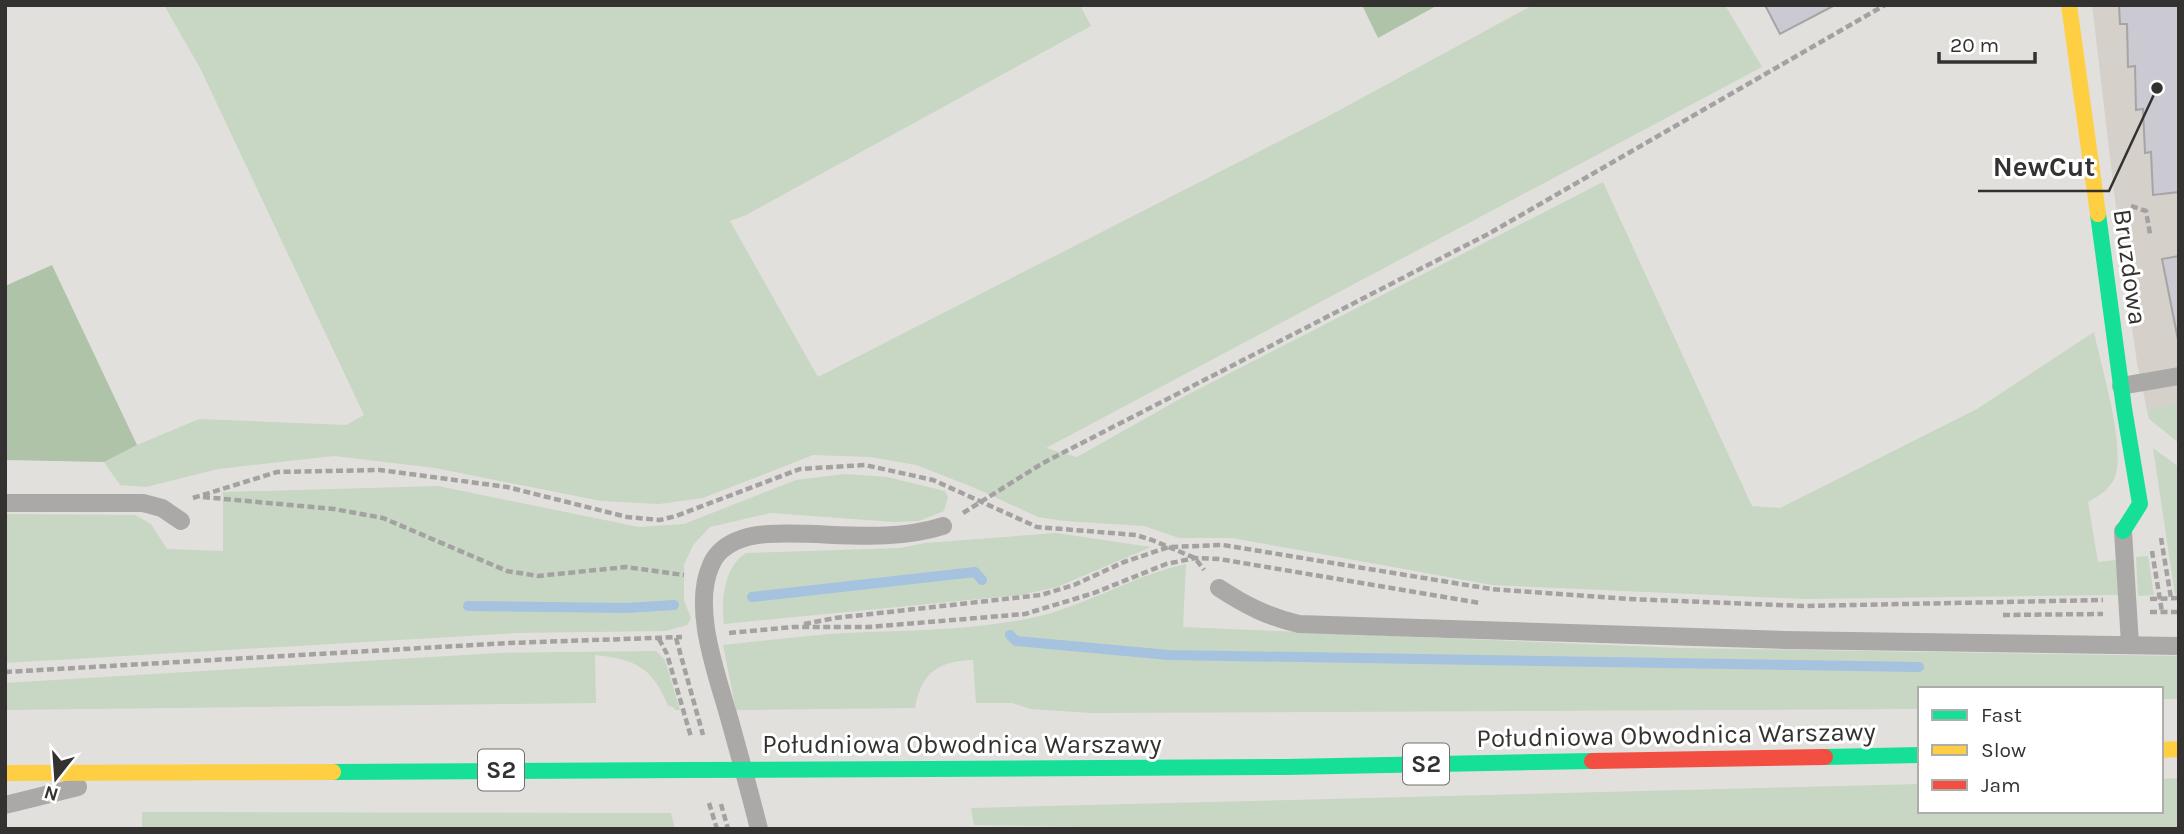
<svg xmlns="http://www.w3.org/2000/svg" width="2184" height="834" viewBox="0 0 2184 834" font-family="Karla,sans-serif">
  <style>
    .built { fill: #d6d0ca }
    .green { fill: #c8d6c4 }
    .forest { fill: #afc3a9 }
    .lines { fill: none; stroke-linecap: round; stroke-linejoin: round }
    .stream { stroke: #a5c2df; stroke-width: 10 }
    .building { fill: #cbc9d1; stroke: #a6a5a5; stroke-width: 2 }
    .path { stroke: #a3a2a1; stroke-width: 4.5; stroke-dasharray: 7 3.5; stroke-linecap: butt }
    .lane { stroke: #aba9a7; stroke-width: 18 }
    .fast { stroke: #16e098; stroke-width: 16 }
    .slow { stroke: #ffcf43; stroke-width: 16 }
    .jam { stroke: #f24e42; stroke-width: 16 }
    .fast-bridge { stroke: #16e098; stroke-width: 16 }
    .labels { text-anchor: middle; dominant-baseline: central; stroke-width: 6; stroke-linejoin: round; paint-order: stroke }
    .shield { fill: #fff; stroke: #70706e; stroke-width: 2 }
    .shield-label { font-size: 24px; font-weight: bold; fill: #333230 }
    .street-label { font-size: 26px; fill: #333230; stroke: #fff }
    .leader { fill: none; stroke: #333230; stroke-width: 2.5 }
    .callout-dot { fill: #333230; stroke: #fff; stroke-width: 2.5 }
    .callout-label { font-size: 28px; text-anchor: middle; font-weight: bold; fill: #333230; stroke: #fff; stroke-width: 6; stroke-linejoin: round; paint-order: stroke }
  </style>
  <rect width="100%" height="100%" fill="#e2e0dd"/>
  <path class="built" d="M2092,5h87v397l-32,8 -10,-47 -16,-112z"/>
  <g class="green">
    <path d="M164,5h916l11,21 -345,189 -16,6 88,156 507,-259 208,-113h192l37,62 -716,381 31,9 108,-61 418,-214 149,324 28,2 197,-99 117,-77c7,34 32,115 21,145 -5,12 -16,19 -27,25l10,60 18,-2 3,35 -314,4 -313,-14 -260,-47h-53l-35,-12 -80,-5 -26,-4 -63,-29 -59,-23 -46,-8 -57,-2 -110,43 -44,6 -58,-3 -166,-33 -101,-12 -116,13 -72,18 -26,-2 -16,-23 33,-17 62,-26 147,6 18,-10 -164,-347z"/>
    <path d="M2179,402v41l-30,-24 -2,-9z"/>
    <path d="M2153,448l26,19v127l-4,1z"/>
    <path d="M845,474l42,3 58,14 3,6 -4,14 -25,10 -25,1 -123,-9 -61,14 -17,18 -9,20v36l7,17 -4,7 -21,6 -149,2 -512,30v-149l130,1 16,9 16,25 56,2v-59l215,-6 201,41 45,-3 112,-44z"/>
    <path d="M1056,533l95,14 -94,40 -36,8 -297,29c-3,-25 0,-57 22,-71l154,-5 25,-5z"/>
    <path d="M2148,556l6,39 -16,1 -2,-39z"/>
    <path d="M1186,564l-3,63 498,21 498,8v43h-18v-10h-241v20l-829,4 -61,-4 -18,-6h-36l-3,-43c-35,1 -52,13 -58,48l-179,2 -13,-65c36,-4 71,-8 106,-11 69,-4 140,-2 207,-17 52,-12 98,-42 150,-53z"/>
    <path d="M656,651l9,9 15,50h-5l-2,-3 -5,-1c-15,-39 -34,-47 -73,-51l1,48 -591,7v-27l492,-30z"/>
    <path d="M2161,779l18,-1v51l-1043,-1 -162,-3 -3,-17 949,-24v27h241z"/>
    <path d="M142,812l529,1 4,16h-533z"/>
  </g>
  <g class="forest">
    <path d="M1362,5h76l-60,33z"/>
    <path d="M52,265l85,180 -33,17 -99,-2v-174z"/>
  </g>
  <g class="lines">
    <g class="stream">
      <path d="M752,597l223,-25 7,8"/>
      <path d="M468,606l158,2 48,-3"/>
      <path d="M1010,635l6,6 153,14 750,12"/>
    </g>
  </g>
  <g class="building">
    <path d="M1765,5h70l-55,29z"/>
    <path d="M2119,5h60v187l-26,3 -2,-43 -6,1 -2,-44 -7,1 -1,-44 -7,1 -1,-43h-7z"/>
    <path d="M2179,256v89l-17,-86z"/>
  </g>
  <g class="lines">
    <g class="path">
      <path d="M2131,206l15,5 4,23"/>
      <path d="M203,497l131,12 49,9 124,53 31,5 88,-9 58,8"/>
      <path d="M193,498l84,-26 103,-2 127,17 120,30 33,3 16,-4 124,-47 65,-4 68,15 104,47 99,8 16,5 43,18 9,12"/>
      <path d="M963,513l80,-50 447,-230 395,-228"/>
      <path d="M2161,538l10,60"/>
      <path d="M2152,551l10,61"/>
      <path d="M2150,599l29,-1"/>
      <path d="M2150,612h29"/>
      <path d="M2003,615l100,-1"/>
      <path d="M804,624l31,-6 206,-23 33,-10 50,-23 45,-15 54,-2 268,44 138,10 175,7 299,-6"/>
      <path d="M729,633l64,-6h76l156,-13 69,-21 72,-29 29,-6 24,1 261,44"/>
      <path d="M676,638l27,97"/>
      <path d="M659,639l8,15 24,83"/>
      <path d="M5,672l504,-29 173,-6"/>
      <path d="M709,803l8,26"/>
      <path d="M721,804l7,25"/>
    </g>
    <g class="lane">
      <path d="M2121,386l58,-10"/>
      <path d="M5,503h138l19,5 19,13"/>
      <path d="M2123,531l7,113"/>
      <path d="M1219,588c26,17 49,29 80,36l485,16 395,6"/>
      <path d="M5,805l73,-18"/>
      <path d="M759,829c-9,-36 -19,-72 -29,-108 -12,-44 -39,-112 -19,-156 9,-22 35,-30 57,-31 59,-3 118,10 175,-8"/>
    </g>
    <g class="fast">
      <path d="M2098,214l26,194 16,96 -17,27"/>
      <path d="M1825,757l95,-2"/>
      <path d="M932,769l354,-2 306,-6"/>
      <path d="M333,772l357,-2"/>
    </g>
    <g class="slow">
      <path d="M2069,5l29,209"/>
      <path d="M2161,750l18,-1"/>
      <path d="M5,773l328,-1"/>
    </g>
    <path class="jam" d="M1592,761l233,-4"/>
    <path class="fast-bridge" d="M690,770l242,-1"/>
  </g>
  <g class="labels">
    <g class="shield">
      <rect x="1403" y="743.5" width="46" height="41" rx="5"/>
      <rect x="478" y="749.5" width="46" height="41" rx="5"/>
    </g>
    <g class="shield-label">
      <text x="1426" y="764">S2</text>
      <text x="501" y="770">S2</text>
    </g>
    <g class="street-label">
      <text transform="translate(2130 267) rotate(82)">Bruzdowa</text>
      <text transform="translate(1676 735) rotate(-1)">Południowa Obwodnica Warszawy</text>
      <text x="962" y="744">Południowa Obwodnica Warszawy</text>
    </g>
  </g>
  <path class="leader" d="M2157 88L2109 191H1978"/>
  <circle class="callout-dot" cx="2157" cy="88" r="7"/>
  <g class="callout-label">
    <text x="2044" y="176">NewCut</text>
  </g>
  <rect width="2184" height="834" fill="none" stroke="#333230" stroke-width="14"/>
  <rect x="1918" y="687" width="245" height="126" fill="#ffffff" stroke="#adadac" stroke-width="2"/>
  <rect x="1932" y="710" width="35" height="10" fill="#16e098" stroke="#adadac" stroke-width="2"/>
  <text x="1981" y="722" font-size="21" fill="#333230">Fast</text>
  <rect x="1932" y="745" width="35" height="10" fill="#ffcf43" stroke="#adadac" stroke-width="2"/>
  <text x="1981" y="757" font-size="21" fill="#333230">Slow</text>
  <rect x="1932" y="780" width="35" height="10" fill="#f24e42" stroke="#adadac" stroke-width="2"/>
  <text x="1981" y="792" font-size="21" fill="#333230">Jam</text>
  <g transform="translate(56 778) rotate(197)" stroke="#ffffff" stroke-width="5" paint-order="stroke">
  <path d="M0-5L12 26L0 18L-12 26Z" fill="#333230"/>
  <text y="-10" font-size="19" font-weight="bold" text-anchor="middle" fill="#333230">N</text>
  </g>
  <path d="M1939 52v10h96v-10" fill="none" stroke="#333230" stroke-width="3.5"/>
  <text x="1950" y="52" font-size="21" fill="#333230" stroke="#ffffff" stroke-width="5" paint-order="stroke">20 m</text>
</svg>
